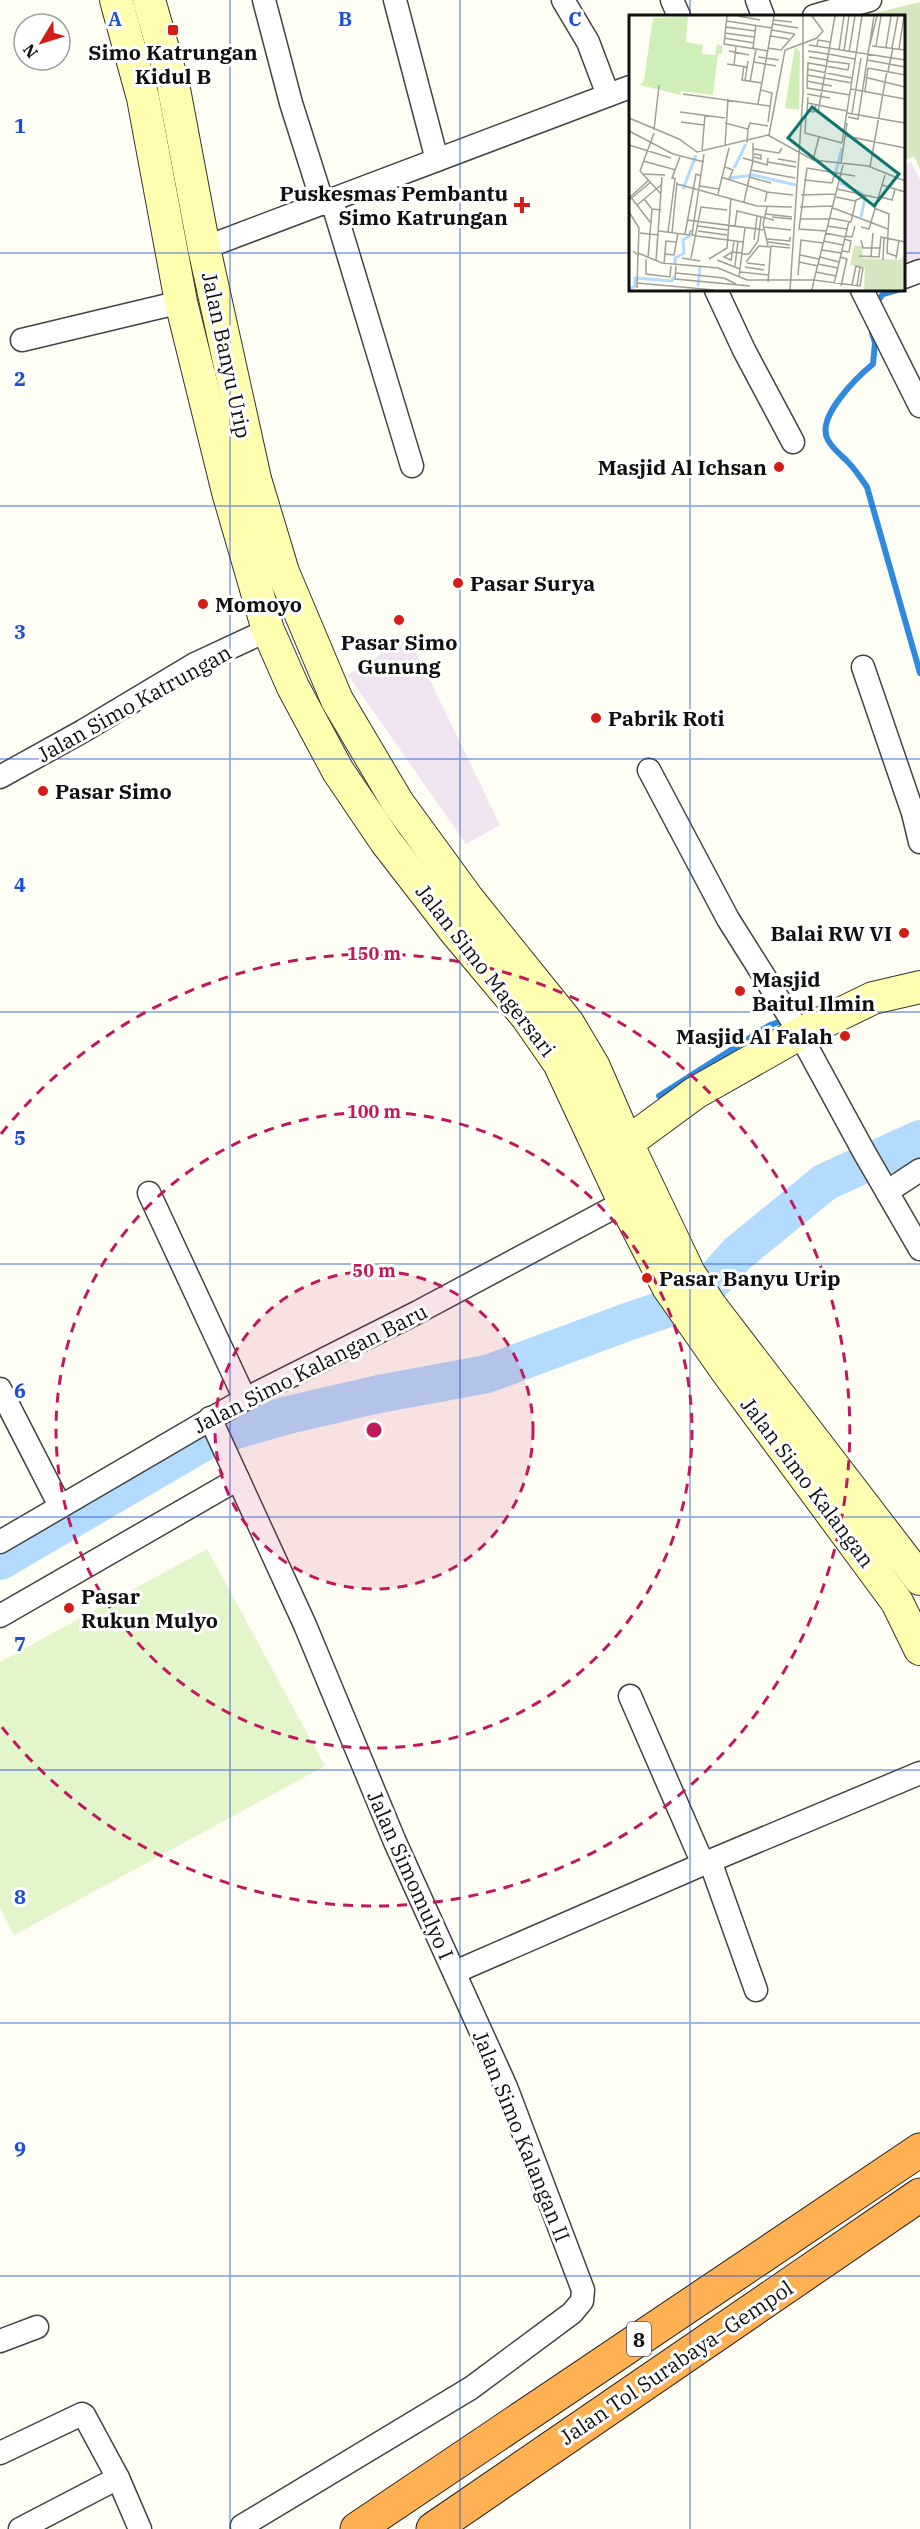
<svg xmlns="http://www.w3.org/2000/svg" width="920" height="2529" viewBox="0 0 920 2529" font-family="'IBM Plex Serif',serif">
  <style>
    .industrial { fill: #efe4ef }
    .cemetery { fill: #d6e6c0 }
    .pitch { fill: #e3f5cb }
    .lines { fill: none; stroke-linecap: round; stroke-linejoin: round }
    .stream { stroke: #3089dd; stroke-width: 6 }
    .river { stroke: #b2dbfd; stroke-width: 38 }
    .minor-casing { stroke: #434343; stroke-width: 25 }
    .secondary-casing { stroke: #323232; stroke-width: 34 }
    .motorway-casing { stroke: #212121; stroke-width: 35 }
    .minor { stroke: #fff; stroke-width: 22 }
    .secondary { stroke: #fffdaf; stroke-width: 32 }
    .motorway { stroke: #ffb052; stroke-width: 33 }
    .grid { fill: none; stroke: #1d4ed8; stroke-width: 1.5; stroke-opacity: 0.55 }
    .ring { fill: none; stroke: #c2185b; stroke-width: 3; stroke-dasharray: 10 8 }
    .poi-dot { fill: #d31d16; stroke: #fff; stroke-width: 2 }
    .labels { text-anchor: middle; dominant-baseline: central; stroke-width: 6; stroke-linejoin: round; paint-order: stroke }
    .shield { fill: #fff; stroke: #585858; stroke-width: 1.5 }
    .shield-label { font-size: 20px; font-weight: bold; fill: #101010 }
    .poi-label { font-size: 21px; font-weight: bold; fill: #101010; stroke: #fff; text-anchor: start }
    .street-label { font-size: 21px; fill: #101010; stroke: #fff }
    .inset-river { fill: none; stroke: #b2dbfd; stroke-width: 3 }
    .inset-road { fill: none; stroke: #9f9f99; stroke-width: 1.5 }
    .view { fill: #0f766e; fill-opacity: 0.15; stroke: #0f766e; stroke-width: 3 }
    .inset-edge { fill: none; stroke: #101010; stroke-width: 3 }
    .grid-label { font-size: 20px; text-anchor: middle; font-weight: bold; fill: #1d4ed8; stroke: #fff; stroke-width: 6; stroke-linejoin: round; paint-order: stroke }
    .centre { fill: #c2185b; stroke: #fff; stroke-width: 3 }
    .ring-label { font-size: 18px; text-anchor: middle; font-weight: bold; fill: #c2185b; stroke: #fff; stroke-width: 6; stroke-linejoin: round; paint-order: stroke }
  </style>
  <rect width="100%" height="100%" fill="#fffef4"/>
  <g class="industrial">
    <path d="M911,162l9,18v86l-16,5v-105z"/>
    <path d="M409,637l91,188 -34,19 -118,-169z"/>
  </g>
  <path class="cemetery" d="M920,2v167l-6,-13 -10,5v-145h-41z"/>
  <path class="pitch" d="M207,1549l118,217 -311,169 -14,-27v-246z"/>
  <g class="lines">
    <g class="stream">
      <path d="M874,306l9,-12 14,-4"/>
      <path d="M872,333l3,10 -2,21c-16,13 -58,54 -45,76 4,8 13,15 19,21 8,8 14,17 20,26l53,186"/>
      <path d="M659,1096l111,-71 15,-5"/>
    </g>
    <path class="river" d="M0,1561l212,-124 76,-22 91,-21 108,-20 140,-52 71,-24 39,-44 88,-72 95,-43"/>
    <g class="minor-casing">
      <g id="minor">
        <path d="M264,0l27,103 32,101"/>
        <path d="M395,0l42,160"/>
        <path d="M563,0l25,42 20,53"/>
        <path d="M672,0l7,16"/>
        <path d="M757,0l6,16"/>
        <path d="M814,16l56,-16"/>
        <path d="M332,201l80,265"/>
        <path d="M204,248l426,-161"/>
        <path d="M904,277l16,-6"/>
        <path d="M716,290l28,60 49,92"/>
        <path d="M862,290l58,116"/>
        <path d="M22,340l159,-38"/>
        <path d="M863,667l50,146 7,29"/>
        <path d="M649,770l79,149 68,108 68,125 56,97"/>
        <path d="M0,777l83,-46 112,-67 73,-34"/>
        <path d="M888,1191l32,-21"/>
        <path d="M149,1193l96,206"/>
        <path d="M0,1389l60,117"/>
        <path d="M210,1418l95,207 90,217 111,245 77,203 -1,11 -10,12 -101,75 -229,138"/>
        <path d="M0,1542l245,-143 173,-87 206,-110"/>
        <path d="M0,1616l238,-137"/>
        <path d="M630,1696l73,168"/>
        <path d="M710,1861l46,129"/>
        <path d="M455,1972l255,-111 210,-88"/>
        <path d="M0,2341l37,-14"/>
        <path d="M0,2453l82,-39 2,1 34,63 22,51"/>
        <path d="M20,2529l98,-51"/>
      </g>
    </g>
    <g class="secondary-casing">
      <g id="secondary">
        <path d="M116,0l27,98 38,204 47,190 40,138 25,57 45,84 48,71 69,89 72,86 32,46 65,139 44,85 60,86 169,229 23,47"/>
        <path d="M149,0l24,84 31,164 51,231 28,93 54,128 61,103 70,96 100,124 26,44 33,76 62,130 21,32 210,274"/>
        <path d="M627,1143l68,-50 104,-59 74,-36 47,-11"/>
      </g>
    </g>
    <g class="motorway-casing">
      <g id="motorway">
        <path d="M357,2529l563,-379"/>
        <path d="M433,2529l487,-334"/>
      </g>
    </g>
    <use href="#minor" class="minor"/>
    <use href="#secondary" class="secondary"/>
    <use href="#motorway" class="motorway"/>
  </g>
  <path class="grid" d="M230,0v2529M460,0v2529M690,0v16M0,253h630M904,253h16M690,290v2239M0,506h920M0,759h920M0,1012h920M0,1264h920M0,1517h920M0,1770h920M0,2023h920M0,2276h920"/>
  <circle cx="374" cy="1430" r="159" fill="#c2185b" fill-opacity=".12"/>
  <g class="ring">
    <circle cx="374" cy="1430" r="159"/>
    <circle cx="374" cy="1430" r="318"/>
    <path d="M1 1134A476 476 0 1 1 1 1726"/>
  </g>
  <g class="poi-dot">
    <rect x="167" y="24" width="12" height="12" rx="3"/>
    <path d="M519 196h6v6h6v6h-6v6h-6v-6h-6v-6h6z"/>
    <circle cx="779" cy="467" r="6"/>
    <circle cx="458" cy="583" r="6"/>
    <circle cx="203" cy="604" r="6"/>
    <circle cx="399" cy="620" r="6"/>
    <circle cx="596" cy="718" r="6"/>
    <circle cx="43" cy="791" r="6"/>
    <circle cx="904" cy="933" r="6"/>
    <circle cx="740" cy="991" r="6"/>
    <circle cx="845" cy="1036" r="6"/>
    <circle cx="647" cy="1278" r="6"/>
    <circle cx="69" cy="1608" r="6"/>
  </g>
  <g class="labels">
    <rect class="shield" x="627" y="2322" width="24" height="34" rx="4.5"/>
    <g class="shield-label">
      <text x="639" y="2339">8</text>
    </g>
    <g class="poi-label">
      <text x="173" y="52" text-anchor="middle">Simo Katrungan<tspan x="173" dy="24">Kidul B</tspan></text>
      <text x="508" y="193" text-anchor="end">Puskesmas Pembantu<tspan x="508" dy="24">Simo Katrungan</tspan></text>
      <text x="767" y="467" text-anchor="end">Masjid Al Ichsan</text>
      <text x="470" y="583">Pasar Surya</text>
      <text x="215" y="604">Momoyo</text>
      <text x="399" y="642" text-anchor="middle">Pasar Simo<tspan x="399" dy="24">Gunung</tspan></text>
      <text x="608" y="718">Pabrik Roti</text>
      <text x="55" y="791">Pasar Simo</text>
      <text x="892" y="933" text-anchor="end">Balai RW VI</text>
      <text x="752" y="979">Masjid<tspan x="752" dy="24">Baitul Ilmin</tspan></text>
      <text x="833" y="1036" text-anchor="end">Masjid Al Falah</text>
      <text x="659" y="1278">Pasar Banyu Urip</text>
      <text x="81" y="1596">Pasar<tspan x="81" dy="24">Rukun Mulyo</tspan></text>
    </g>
    <g class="street-label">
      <text transform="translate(227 355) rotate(78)">Jalan Banyu Urip</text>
      <text transform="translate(134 703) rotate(-29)">Jalan Simo Katrungan</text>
      <text transform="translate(486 970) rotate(52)">Jalan Simo Magersari</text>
      <text transform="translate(310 1368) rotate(-27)">Jalan Simo Kalangan Baru</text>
      <text transform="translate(808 1482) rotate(53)">Jalan Simo Kalangan</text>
      <text transform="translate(411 1875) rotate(66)">Jalan Simomulyo I</text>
      <text transform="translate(522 2136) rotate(68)">Jalan Simo Kalangan II</text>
      <text transform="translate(676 2362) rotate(-34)">Jalan Tol Surabaya–Gempol</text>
    </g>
  </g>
  <g transform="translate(629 15)">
    <rect width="276" height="276" fill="#fffef4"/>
    <path d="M59,1l-2,26 17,3 -1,9 13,1 2,-11 6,2 -1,8h-4l-5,41 -32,-4 -1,4 -40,-10 4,-5 9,-62zM166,31l5,6 -1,58 -14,-2z" fill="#d0efb8"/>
    <path d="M225,231h8l1,12 37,2 5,-6v36h-41l1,-22 -15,-3z" fill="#d6e6c0"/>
    <path class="inset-river" d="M105,153l12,-24M206,160l7,-27M101,163l23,-3 43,10M211,168l23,11M54,174l13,-34M232,202l4,-19M46,249v-6l9,-5 -1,-13 8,-5M69,271l2,-19M0,274l6,-3v-8l37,3 2,-4"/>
    <path class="inset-road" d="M98,1l-3,28 44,7M109,1l22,4M144,5l19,2M98,6l45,7M144,9l25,4M97,12l29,4M143,15l23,4M96,18l29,4M142,21l18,3M95,23l30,5M180,30l96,15M188,31l1,-6 12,2M243,31l33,4M247,31l5,-30M257,32l5,-31M124,33l3,-23M139,33l13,2 14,-16M263,33l6,-32M270,34l5,-33M210,35l5,-34M100,36l20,4M179,36l20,3M215,36l5,-35M220,37l6,-36M239,37l9,-36M199,39l27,5M129,42l21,3M180,42l18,3M238,45l38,7M198,46l23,3M125,47l22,4M98,49l20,3M220,49l-1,6 -40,-7 -1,25 43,7M105,50l2,-19M115,51l-2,14 20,3M239,53l37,7M178,54l45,9M259,56l5,-23M178,60l45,8M235,62l41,10M116,66l3,-20M178,66l25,5M121,67l6,-33M222,74l54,10M132,75l11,3 -4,29M236,76l3,-23M54,79l87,12M178,79l23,4M179,82l-1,14 7,1 2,-7M179,88l39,8M129,89l16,-88M51,97l45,6M189,98l17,-97M218,98l58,10M223,98l9,-55M177,100l-1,18 37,10M219,102l10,2 16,-103M0,103l50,21 18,13 71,-17 45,25 55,6 37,15M52,107l23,3M96,108l23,6 -1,14M119,114l2,-6 18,3M25,115l5,-45M0,116l44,23 31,8M140,120l16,-85 32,-12 6,-7 -11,-15M217,121l59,12M213,128l20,-127M0,130l42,13M96,131l3,-47M125,134l25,4 3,-5M73,136l3,-36M125,142l7,2v-4l-7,-1M114,143l24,7 1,-7M149,144l18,3M184,145l6,-23M14,146l33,9M139,147l28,5M212,148l6,-40M96,152l8,3 -4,9M241,152l17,-96M122,155l44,8M11,156l14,-38M11,156l21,23M14,159l22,1M92,162l46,15M120,162l22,6M47,164l-4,-1 8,-21M175,165l28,3 3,-10M48,169l80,22 35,1M253,170l23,7M71,171l19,3M208,174l41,9M89,179l11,-46M172,180l35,-1M1,181l20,26M249,181l14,4 3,-10M1,182l19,-17M207,182l19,4M15,184l8,10 9,1M0,185l22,-18M115,187l9,-41v-18M136,187l2,-10 26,3M8,190l24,-20M138,192l-4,17 5,22M171,192l33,-1M204,193l55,21M245,193l15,6 -2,39 9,3M0,197l10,16 -1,27M137,199l26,3M143,202l20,2M200,203l22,4 5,-22 10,-4M171,204h29M58,205l78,10M69,211l30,4M106,211l2,-15 37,9M198,211l20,3M135,212l27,3M232,212l8,2 16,-54M30,216l30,4 2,-5M69,216l29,4M197,216l-27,-2 8,-61 48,8M39,217l7,-53M11,218l19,2M43,218l5,-51M196,218l20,4M56,219l11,-60 5,2M68,221l-5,-1 12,-81M68,221l46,6M216,221l7,1 3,-11M138,224l23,2v-4M125,225l3,-24M232,225l2,8h17M194,226l20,4M139,227l22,3M193,235l19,3M4,236l5,4 -1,33M213,236l7,1 2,-11 -7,-2M9,238l24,10 56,5 29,12h67l29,-115M36,239l9,1 4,-22M113,239h7l9,-13 3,-24M171,240l19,4M230,241l20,1 2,-20 24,5M242,241l2,-23M191,242l19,5M211,242l7,2 -6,27M19,243l4,-49M53,243l18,3M62,243l10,-51 26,3M17,244v15l24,3 1,-11M80,244l18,-11 4,-50M267,244l3,-19M88,245l23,9M102,245l-7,-3 8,-5 10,1M254,245l1,-23M27,246l6,-84M102,246l3,-20M117,247l13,-16 11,1M170,247l19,4M118,248l18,2M35,249l2,-23 10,1M189,249l20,4M47,251l-1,13 75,7M106,251l3,-25M116,252l19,3M111,257l29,3M187,257l20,4M47,258l48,5 12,6M169,260l3,-35 22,3M110,262l6,-49M139,267l3,-36 19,2M8,268l77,7M205,269l15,-63M223,270l4,-19 7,2M228,271l3,-19M161,275l13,-196v-78M183,275l2,-10 46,6 3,-18"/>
    <path class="view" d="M183,92l87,67 -25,32 -86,-68z"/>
    <rect width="276" height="276" class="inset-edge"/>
  </g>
  <g class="grid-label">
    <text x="115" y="26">A</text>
    <text x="345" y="26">B</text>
    <text x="575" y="26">C</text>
    <text x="20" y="133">1</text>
    <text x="20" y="386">2</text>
    <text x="20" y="639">3</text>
    <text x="20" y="892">4</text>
    <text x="20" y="1145">5</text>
    <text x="20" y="1398">6</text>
    <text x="20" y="1651">7</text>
    <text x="20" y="1904">8</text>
    <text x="20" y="2156">9</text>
  </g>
  <circle cx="374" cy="1430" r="9" class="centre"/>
  <g class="ring-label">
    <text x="374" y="960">150 m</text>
    <text x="374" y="1118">100 m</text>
    <text x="374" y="1277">50 m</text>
  </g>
  <g transform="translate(42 42) rotate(232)"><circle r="28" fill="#ffffff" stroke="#9f9f9f" stroke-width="1.5"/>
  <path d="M0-4.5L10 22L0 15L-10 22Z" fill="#d31d16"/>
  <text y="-9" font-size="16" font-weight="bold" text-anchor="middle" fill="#101010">N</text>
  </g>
</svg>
